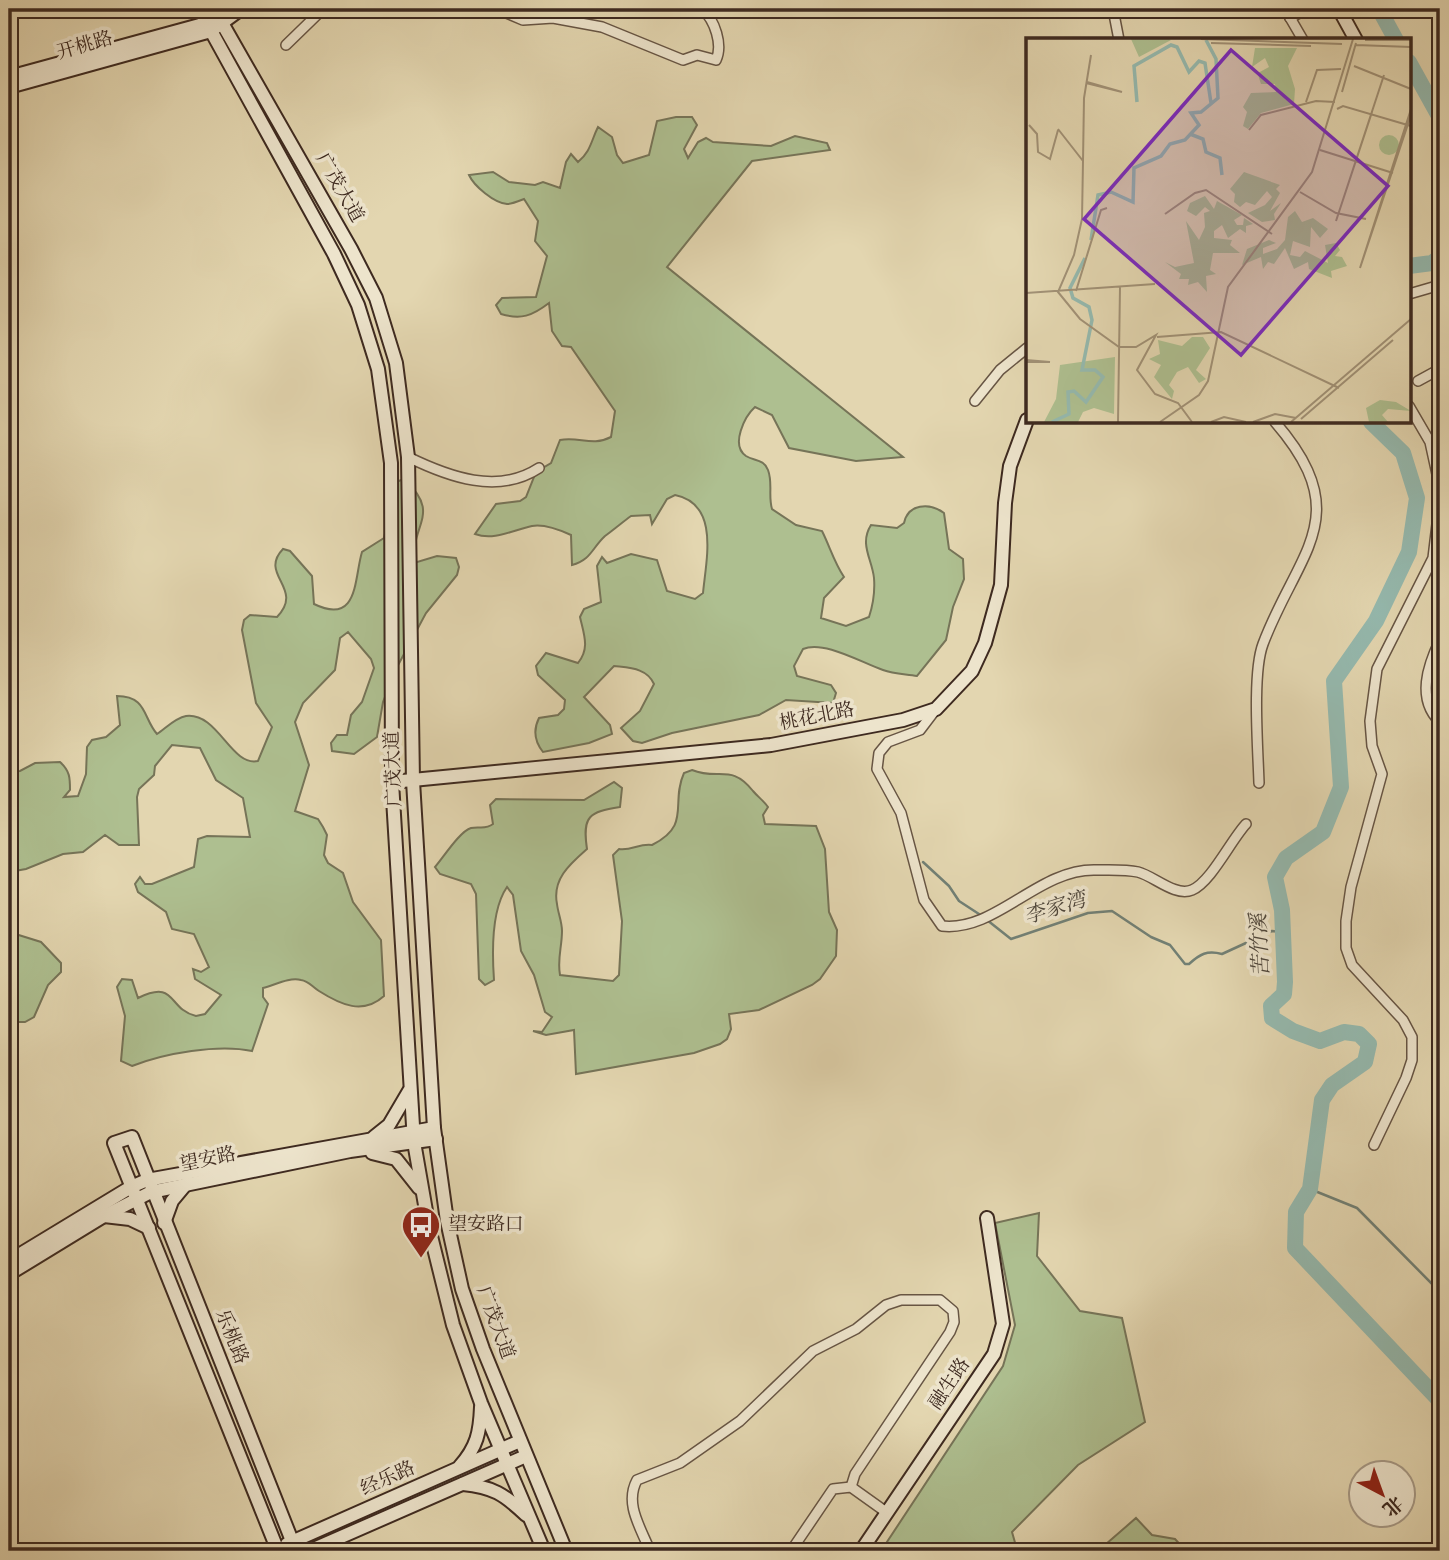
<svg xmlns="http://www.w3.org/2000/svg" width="1449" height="1560" viewBox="0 0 1449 1560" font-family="'IM FELL English','Noto Serif SC',serif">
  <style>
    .green { fill: #aebf90; stroke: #767458; stroke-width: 2 }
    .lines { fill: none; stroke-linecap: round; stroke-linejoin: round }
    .stream { stroke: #728075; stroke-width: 2.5 }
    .river { stroke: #95b9ae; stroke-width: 16 }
    .street-casing { stroke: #675544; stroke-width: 12 }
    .secondary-casing { stroke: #3e2a20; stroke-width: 16 }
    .street { stroke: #ede4cc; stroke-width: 9 }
    .secondary { stroke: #ede4cc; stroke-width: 12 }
    .labels { text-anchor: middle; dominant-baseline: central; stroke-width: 7; stroke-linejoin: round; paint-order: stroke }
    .street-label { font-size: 19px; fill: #3e2a20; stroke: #ede4cc }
    .poi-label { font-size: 19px; fill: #3e2a20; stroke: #ede4cc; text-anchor: start }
    .water-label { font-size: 21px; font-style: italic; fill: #4f473c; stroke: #ede4cc }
    .inset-river { fill: none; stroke: #95b9ae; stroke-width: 3.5 }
    .inset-road { fill: none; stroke: #a19176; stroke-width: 2 }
    .view { fill: #7b2cbf; fill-opacity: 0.15; stroke: #7b2cbf; stroke-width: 3.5 }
    .inset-edge { fill: none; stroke: #3e2a20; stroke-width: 3.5 }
  </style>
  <rect width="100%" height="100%" fill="#e3d6b0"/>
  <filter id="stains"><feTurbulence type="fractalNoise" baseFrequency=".00286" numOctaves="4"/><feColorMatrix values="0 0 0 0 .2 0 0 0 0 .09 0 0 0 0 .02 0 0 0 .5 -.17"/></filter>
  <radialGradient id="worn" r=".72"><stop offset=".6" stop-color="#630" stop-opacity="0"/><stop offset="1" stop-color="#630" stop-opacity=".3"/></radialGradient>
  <g class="green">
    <path d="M676,117h16l5,8 -13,24 4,9 10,-16 8,-4 7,4 58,4 24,-10 32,7 3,7 -78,11 -85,106 236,190 -47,4 -67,-13 -17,-33 -17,-8c-10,9 -25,38 -9,49 8,5 18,3 22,14 5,13 0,26 4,39l24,16 26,6c8,16 12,31 22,46l-20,21 -3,20 25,8 23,-9c4,-12 6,-26 5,-39 -2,-19 -15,-34 -3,-53l26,3 7,-5c4,-19 25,-21 40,-10l5,36 14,10 1,20 -11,28 -7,33 -29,36c-11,-2 -23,-2 -34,-6 -21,-7 -59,-30 -80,-21l-9,17 3,10 34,9 5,8 -3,10 -47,-3 -27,15 -87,18 -30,10 -9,-2 -12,-13 19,-17 14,-27c-7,-16 -24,-16 -40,-18l-30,31 26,28 2,9 -23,9 -46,9c-8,-10 -10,-22 -4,-34l19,-3 6,-6 1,-9 -27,-25 -2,-9 10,-13 32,10c12,-15 6,-28 2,-46l4,-8 17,-7 -4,-36 5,-9 5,6 24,-9 26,6 10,31 28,8 8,-6c3,-33 17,-89 -28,-98l-8,4 -15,25 -2,-9 -19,1c-7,5 -19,15 -26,20 -13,12 -14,24 -33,29l-1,-30c-11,-5 -28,-11 -39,-9 -19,4 -38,15 -57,8l21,-30 24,-3 6,-4 10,-25 15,-9 9,-23c19,-4 32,7 51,-3l4,-26 -44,-64 -9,-1 -10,-15 -3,-28c-17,13 -28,17 -48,11l-5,-9 6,-7 34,-1 11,-41 -12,-15 3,-20 -14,-22c-5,2 -12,5 -17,5 -13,-1 -33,-18 -38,-29l24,-3 16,10 26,3 8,-3 17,6 6,-26 5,-8 7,8c13,-11 13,-21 20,-35l14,10 5,18 6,8 26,-8 8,-34z"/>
    <path d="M404,479c38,35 7,44 10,84l23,-7 19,2 3,9 -2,8 -31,38 -30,56 -13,33 -6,35 -23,17 -22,-3 -1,-8 6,-8h10l4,-20 11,-13 12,-34 -3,-9 -23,-27 -8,6 -5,32 -32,33 -8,19 14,43 -14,46 23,8 5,8 4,8 -3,20 4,8 15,10 10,29 28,38 3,56c-21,19 -43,9 -65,-5 -7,-4 -10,-10 -18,-11 -12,-3 -26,5 -38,8v9l5,7 -16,47c-34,-7 -87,2 -120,15l-11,-5 4,-45 -8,-29 5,-8 10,1 6,18c39,-19 29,11 58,18l9,-2 16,-19 -26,-16 -2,-10 8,3 8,-5 -15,-33 -22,-5 -6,-17 -28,-20 -3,-8 5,-7 5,7h7l42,-17 4,-28 9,-3 43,1 -7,-39 -27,-18 -16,-32 -28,-3 -17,21 -1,9 -15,14 -2,8 2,48h-20l-14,-10 -22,17 -20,2 -37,15 -17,3v-100l11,-1 15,-8 25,-1c10,9 10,16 10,28l-6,7 14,-1 8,-22 1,-27 5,-7 14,-3 14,-12 -3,-29c30,0 26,22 40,38 9,-6 18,-16 29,-18 32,-4 45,51 72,45l14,-34 -16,-24 -14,-73 2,-10 6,-5 27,2c28,-29 -19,-42 6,-68l7,2 22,25 2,28c45,22 40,-26 48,-52l22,-14 12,-56z"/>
    <path d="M692,770c27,11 39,-7 61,21 5,6 10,9 15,16l-5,8 2,9 51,2 9,23 4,63 8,18 -1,26 -16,23 -8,6 -53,25 -30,4 2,15 -4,10 -7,5 -26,9 -118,21 -2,-44 -28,5 -13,-4 9,1 10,-15 -7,-5 -11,-37 -13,-24 -8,-56 -6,-8c-16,23 -15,65 -13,93l-9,5 -6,-6 -3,-85 -5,-10 -31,-10 -5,-7c8,-9 25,-36 36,-39 9,-2 14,2 22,-4l-3,-19 6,-6 88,1 30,-18 8,6 -2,19c-31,5 -38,9 -33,42 -17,15 -35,30 -30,55 1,9 5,18 5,27 0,16 -5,28 -2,44l53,6 6,-6 3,-54 -9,-66 6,-6c12,2 21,-6 33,-4 40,-20 18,-41 32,-72z"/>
    <path d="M9,932l32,10 20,21v9l-13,13 -14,32 -9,5h-16z"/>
    <path d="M1039,1213l-2,43 43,55 42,7 23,104 -67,43 -66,67 4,14 5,5h-140l122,-185 12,-41 -20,-102z"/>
    <path d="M1136,1518l16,17 23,4 11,12h-88z"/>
  </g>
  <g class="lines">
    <g class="stream">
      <path d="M923,862l26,24 10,15 23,15"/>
      <path d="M987,920l24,19 77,-26 24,-2 39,26 19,8 15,19h4c11,-10 18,-14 33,-10l50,-23 9,1"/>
      <path d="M1310,1189l47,19 83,84"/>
    </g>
    <g class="river">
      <path d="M1379,9l17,31"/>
      <path d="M1409,62l31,56"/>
      <path d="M1409,266l23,-3 8,-6"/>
      <path d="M1371,422l32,31 14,45 -8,54 -33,69 -42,60 7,106 -18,45 -37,26 -11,19 7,33 3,72 -1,12 -13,12 1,12 21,13 27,10 24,-9 15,2 10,10 -4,18 -33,23 -10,15 -12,89 -14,23 -1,36 145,153"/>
    </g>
    <g class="street-casing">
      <g id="street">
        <path d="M497,9l26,11 30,-2 49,9 81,33 14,-5 19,5c7,-15 -1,-40 -14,-51"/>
        <path d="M1113,9l6,31"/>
        <path d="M1285,9l18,31"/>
        <path d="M1290,18l17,-9"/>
        <path d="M286,45l37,-36"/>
        <path d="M1409,294l31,-9"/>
        <path d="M1418,381l22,-12"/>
        <path d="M975,401l25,-31 27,-22"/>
        <path d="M1409,406l21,36 10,46"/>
        <path d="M408,457c41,20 90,38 131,11"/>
        <path d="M1440,640c-12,25 -24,59 0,82"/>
        <path d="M936,709l-16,21 -32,12 -9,11 -2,16 24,44 23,87 18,26c54,6 96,-57 153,-56 13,0 30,-1 43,2 16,4 37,25 54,18 19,-8 39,-50 54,-66"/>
        <path d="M1259,783c-1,-34 -7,-110 4,-139 35,-93 94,-127 12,-222"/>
        <path d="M1374,1145l32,-67 6,-18v-23l-9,-17 -51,-55 -6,-17v-27l5,-34 31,-113 -10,-28 -2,-25 7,-52 56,-111 7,-59"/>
        <path d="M650,1551c-9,-23 -26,-47 -13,-71l43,-17 60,-42 73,-70 43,-22 30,-24 15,-5h39l13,11 1,11 -4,10 -95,142 -4,13"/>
        <path d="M791,1551l42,-62 18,-2 35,25"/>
      </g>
    </g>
    <g class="secondary-casing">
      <g id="secondary">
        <path d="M199,9l135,245 24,51 20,64 13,94 1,319 22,360 15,86 24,97 28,78 63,148"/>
        <path d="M214,9l137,240 25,49 20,65 12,94 5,324 21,347 13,93 15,68 21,60 83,202"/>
        <path d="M1339,9l17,31"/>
        <path d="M9,77l198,-54 19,-14"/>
        <path d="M9,87l202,-56 30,-22"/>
        <path d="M392,782l379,-37 132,-25 33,-11 36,-38 13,-28 16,-58 4,-82 5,-37 17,-46"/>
        <path d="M374,1137l15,-12 20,-34"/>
        <path d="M372,1153l24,6 23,29"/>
        <path d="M104,1216l26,3 19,9"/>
        <path d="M164,1223l8,-22 15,-18"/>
        <path d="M9,1261l122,-74 16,-7 287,-52"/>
        <path d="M9,1274l95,-58 47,-24 199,-41 86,-12"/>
        <path d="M460,1466c17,-19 20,-34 21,-59"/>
        <path d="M463,1484c30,3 41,10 63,31"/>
        <path d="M287,1544l233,-103"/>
        <path d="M278,1551l-164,-408 18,-6 164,414"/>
        <path d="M309,1551l217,-95"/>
        <path d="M861,1551l133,-197 9,-30 -16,-106"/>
      </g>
    </g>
    <use href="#street" class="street"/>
    <use href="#secondary" class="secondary"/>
  </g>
  <defs>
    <g id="bus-pin" transform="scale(2.0125)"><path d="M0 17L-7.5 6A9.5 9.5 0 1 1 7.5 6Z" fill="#8f2418" stroke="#ede4cc"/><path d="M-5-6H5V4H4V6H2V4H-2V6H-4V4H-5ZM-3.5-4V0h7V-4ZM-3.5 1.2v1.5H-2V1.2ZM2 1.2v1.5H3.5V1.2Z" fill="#fff"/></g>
  </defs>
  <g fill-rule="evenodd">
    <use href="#bus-pin" x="421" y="1225"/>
  </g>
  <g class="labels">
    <g class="street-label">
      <text transform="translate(85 46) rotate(-16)">开桃路</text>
      <text transform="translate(339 188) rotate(60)">广茂大道</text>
      <text transform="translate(817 717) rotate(-11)">桃花北路</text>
      <text transform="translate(394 769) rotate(-92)">广茂大道</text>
      <text transform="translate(208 1160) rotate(-12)">望安路</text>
      <text transform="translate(495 1323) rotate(70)">广茂大道</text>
      <text transform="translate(231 1337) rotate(68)">乐桃路</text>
      <text transform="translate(950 1384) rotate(-56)">融生路</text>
      <text transform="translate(388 1479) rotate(-24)">经乐路</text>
    </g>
    <g class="poi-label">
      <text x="448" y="1225">望安路口</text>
    </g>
    <g class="water-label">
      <text transform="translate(1055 909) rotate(-17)">李家湾</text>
      <text transform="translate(1261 945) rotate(-93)">苦竹溪</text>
    </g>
  </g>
  <g transform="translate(1026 38)">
    <rect width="385" height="385" fill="#e3d6b0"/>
    <path d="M105,1h38l2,1 -32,17zM229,10h42l-9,18 7,23 -1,15 -33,9 -13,16 -5,-3 4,-14 -4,-5 8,-14 25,-1 -1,-8h-14l-2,-6 -1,-5 11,-6 -4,-9 -13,9zM353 107a10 10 0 1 1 20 0a10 10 0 1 1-20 0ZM218,134l36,13 -4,4 4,4 -10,18 11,-8 -7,11 1,6 -13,2 -14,-9 17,-8 7,-8 -5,-6 -12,14 -9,-3 -6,5 -6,-5 1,-8 -5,-5zM179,158l9,13 3,-8 25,14 -8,5 3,5h6l1,-7 9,6 -7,2v7l-6,-4 -12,9 -6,-13 -8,6v7l18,2 -2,5 10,8h-27l-3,17 6,4 -10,2 1,16 -9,-10 -10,3 1,-6h-10l2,-5 -16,-12 10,5 19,-4 -8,-42 13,19 6,-13 -1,-14 6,-2 -5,-4 -9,9 -9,-5 3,-8zM269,173l7,11 11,-4 15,11 -8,9 -9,-11 -1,20 -17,-6 -3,14 10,2 5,-6 23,12 -3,-18 11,-2 4,7 -5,6 7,1 5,9 -16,5 1,7 -23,-9 -1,-7 -14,7 -9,-21 -11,16 -6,-2 -5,7 -2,-12 -19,8 5,-16 22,-9 7,3 -13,5v6l14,-5 8,-9 3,-23zM166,299h11l7,11 -14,22 10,9 -7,4 -11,-16 -11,5 -8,13 5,6 -2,8 -18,-22 7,-12 -12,-6 11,-5 -2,-14 24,6zM89,319l-1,57 -20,-6 -11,4 -5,10h-34l12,-23 4,-34zM354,362l16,2 15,9 -23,-2 -6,6 6,7h-19l-3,-14z" fill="#aebf90"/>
    <path class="inset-river" d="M111,64l-3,-36 37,-21 6,2 12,25 10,-11 6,2 6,40M164,96l13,5 3,13 14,6 2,17M65,202l7,-45 13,-3 22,10 1,-34 27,-12 9,-12 15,-4 14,-15 -8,-12 10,-1 17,-14 -2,-39 -10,-19M26,384l17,-8 -1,-22 6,-1 12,11 17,-25 -8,-7h-13l10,-50 -3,-13 -16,-9 -3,-10 15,-30"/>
    <path class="inset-road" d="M175,1l141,5M339,2h46M185,5l100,3M330,7l55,2M328,28l57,23M60,45l36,9 -35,-10M316,54l14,-49M280,64l11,-32 24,-1M311,71l6,-3 68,20M385,71l-51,159 51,-153M346,74l-36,109 48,-146M3,87l8,9 1,18 12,7 8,-29M32,91l25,32 -1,58 -8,36 -16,37 22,27 39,28h17l20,-12 -19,35 18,24 23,9 14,19M223,92l12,-15 55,-14 19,1M294,112l73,23M57,123l1,-63 7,-43M274,154l36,21 30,6M139,176l30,-21 11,-3 66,44M50,253l25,-81 6,-2M0,255l129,-9M131,299l64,-5 118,56M0,322l24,2h-24M275,381l92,-79M92,384l2,-135M134,384l39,-27 9,-14 20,-94 84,-115 41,-133M185,384l13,-5 22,5M227,384l22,-8 21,4M265,384l120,-103"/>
    <path class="view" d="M205,12l157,136 -147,169 -157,-136z"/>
    <rect width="385" height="385" class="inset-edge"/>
  </g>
  <rect width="1449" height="1560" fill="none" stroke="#e3d6b0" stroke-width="35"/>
  <rect x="10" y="10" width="1428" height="1539" fill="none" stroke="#3e2a20" stroke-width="3.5"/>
  <rect x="18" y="18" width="1414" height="1525" fill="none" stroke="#3e2a20" stroke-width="2"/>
  <g transform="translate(1382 1494) rotate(139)"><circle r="33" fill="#ede4cc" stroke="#a79a87" stroke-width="2"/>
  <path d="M0-5L12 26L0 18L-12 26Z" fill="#8f2418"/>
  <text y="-10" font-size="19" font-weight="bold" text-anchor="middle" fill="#3e2a20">北</text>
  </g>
  <rect width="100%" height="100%" filter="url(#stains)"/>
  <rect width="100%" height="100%" fill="url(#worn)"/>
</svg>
